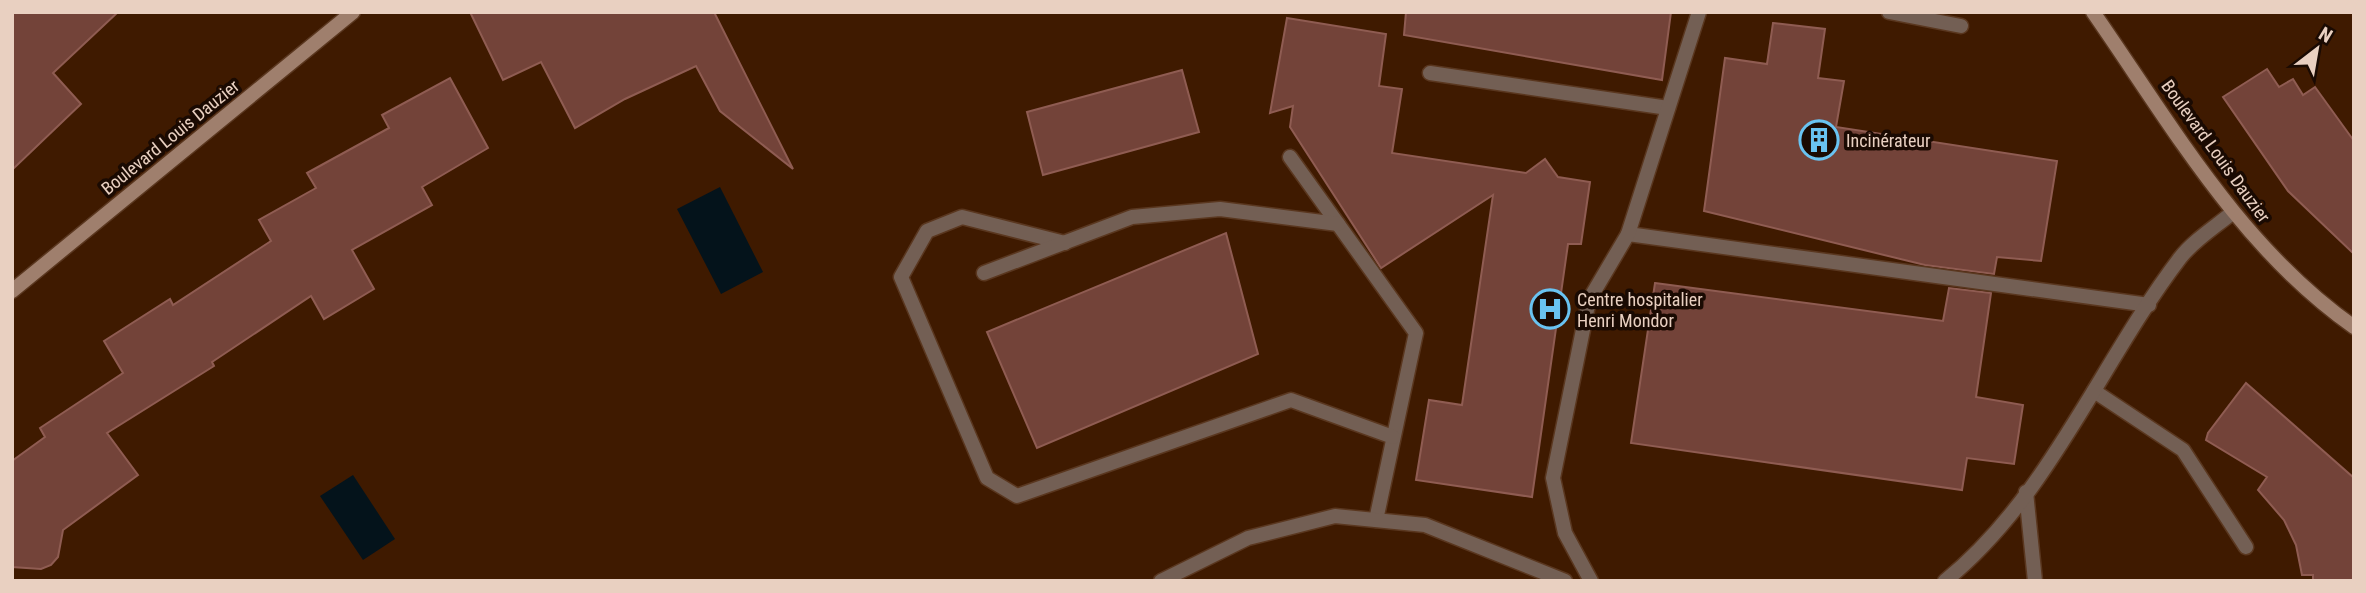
<svg xmlns="http://www.w3.org/2000/svg" width="2366" height="593" viewBox="0 0 2366 593" font-family="'Roboto Condensed',sans-serif">
  <style>
    .water { fill: #04131b }
    .building { fill: #734339; stroke: #8f5c52; stroke-width: 2 }
    .lines { fill: none; stroke-linecap: round; stroke-linejoin: round }
    .service-casing { stroke: #5a371f; stroke-width: 17 }
    .secondary-casing { stroke: #5a371f; stroke-width: 17 }
    .service { stroke: #735f54; stroke-width: 14 }
    .secondary { stroke: #9f7f6d; stroke-width: 14 }
    .labels { text-anchor: middle; dominant-baseline: central; stroke-width: 7; stroke-linejoin: round; paint-order: stroke }
    .street-label { font-size: 18px; fill: #e9d0c1; stroke: #1a0a02 }
    .poi-label { font-size: 18px; fill: #e9d0c1; stroke: #1a0a02; text-anchor: start }
  </style>
  <rect width="100%" height="100%" fill="#3f1a00"/>
  <g class="water">
    <path d="M720,187l43,85 -42,22 -44,-85z"/>
    <path d="M353,475l42,64 -32,21 -43,-64z"/>
  </g>
  <g class="building">
    <path d="M12,12h106l-65,61 28,31 -69,66z"/>
    <path d="M470,12h244l79,157 -73,-58 -24,-45 -71,33 -50,29 -34,-66 -38,18z"/>
    <path d="M1406,12h265l-9,68 -258,-45z"/>
    <path d="M1287,18l99,16 -7,52 23,3 -10,64 134,20 19,-14 13,18 32,5 -9,62h-13l-36,253 -116,-17 13,-80 33,5 31,-210 -112,73 -91,-141 3,-21 -23,7z"/>
    <path d="M1773,23l52,6 -7,49 26,3 -8,46 221,34 -16,100 -44,-4 -3,17 -69,-9 -221,-54 21,-153 42,6z"/>
    <path d="M2267,69l12,18 14,-8 10,16 12,-8 39,54v113l-66,-63 -65,-94z"/>
    <path d="M1182,70l17,62 -156,43 -16,-63z"/>
    <path d="M450,78l38,70 -66,39 10,18 -80,45 22,39 -50,30 -13,-23 -99,66 2,4 -107,67 31,42 -75,55 -5,27 -7,8 -10,4 -29,-2v-106l33,-24 -5,-9 83,-55 -19,-32 66,-42 3,6 98,-64 -12,-21 57,-32 -9,-15 82,-45 -7,-13z"/>
    <path d="M1226,233l32,121 -221,94 -50,-116z"/>
    <path d="M1655,283l288,38 6,-33 42,5 -15,104 47,8 -9,59 -47,-6 -5,32 -331,-47z"/>
    <path d="M2246,383l108,95v103h-41v-6h-11l-6,-30 -12,-25 -26,-30 9,-13 -61,-37 2,-7z"/>
  </g>
  <g class="lines">
    <g class="service-casing">
      <g id="service">
        <path d="M1889,12l72,14"/>
        <path d="M1430,73l238,35"/>
        <path d="M1290,157l126,176 -40,187"/>
        <path d="M1628,234l521,71"/>
        <path d="M1065,243l-103,-26 -35,14 -26,46 86,201 30,18 274,-96 102,37"/>
        <path d="M984,273l148,-56 88,-8 118,15"/>
        <path d="M2094,391l89,59 63,97"/>
        <path d="M2026,492l9,89"/>
        <path d="M1161,581l87,-43 87,-22 90,9 140,56"/>
        <path d="M1591,581l-26,-48 -12,-55 36,-178 39,-66 71,-222"/>
        <path d="M1945,581c104,-84 155,-218 235,-323 13,-17 35,-31 52,-45"/>
      </g>
    </g>
    <g class="secondary-casing">
      <g id="secondary">
        <path d="M2093,12c78,112 147,235 261,315"/>
        <path d="M12,291l341,-279"/>
      </g>
    </g>
    <use href="#service" class="service"/>
    <use href="#secondary" class="secondary"/>
  </g>
  <defs>
    <g id="building-ring" transform="scale(2.0125)"><circle r="9.5" fill="#1a0a02" stroke="#69c3f1" stroke-width="1.5"/><path d="M-4-6H4V6H1V3H-1V6H-4ZM-2.5-4.3h1.7v1.8h-1.7ZM.8-4.3h1.7v1.8H.8ZM-2.5-1h1.7V.8h-1.7ZM.8-1h1.7V.8H.8Z" fill="#69c3f1"/></g>
    <g id="hospital-ring" transform="scale(2.0125)"><circle r="9.5" fill="#1a0a02" stroke="#69c3f1" stroke-width="1.5"/><path d="M-5-5h3v3.5h4V-5h3V5h-3V1.5h-4V5h-3Z" fill="#69c3f1"/></g>
  </defs>
  <g fill-rule="evenodd">
    <use href="#building-ring" x="1819" y="140"/>
    <use href="#hospital-ring" x="1550" y="309"/>
  </g>
  <g class="labels">
    <g class="street-label">
      <text transform="translate(170 137) rotate(-39)">Boulevard Louis Dauzier</text>
      <text transform="translate(2216 151) rotate(54)">Boulevard Louis Dauzier</text>
    </g>
    <g class="poi-label">
      <text x="1846" y="140">Incinérateur</text>
      <text x="1577" y="299">Centre hospitalier<tspan x="1577" dy="21">Henri Mondor</tspan></text>
    </g>
  </g>
  <rect width="2366" height="593" fill="none" stroke="#e9d0c1" stroke-width="28"/>
  <g transform="translate(2317 49) rotate(31)" stroke="#1a0a02" stroke-width="5" paint-order="stroke">
  <path d="M0-5L12 26L0 18L-12 26Z" fill="#e9d0c1"/>
  <text y="-10" font-size="19" font-weight="bold" text-anchor="middle" fill="#e9d0c1">N</text>
  </g>
</svg>
